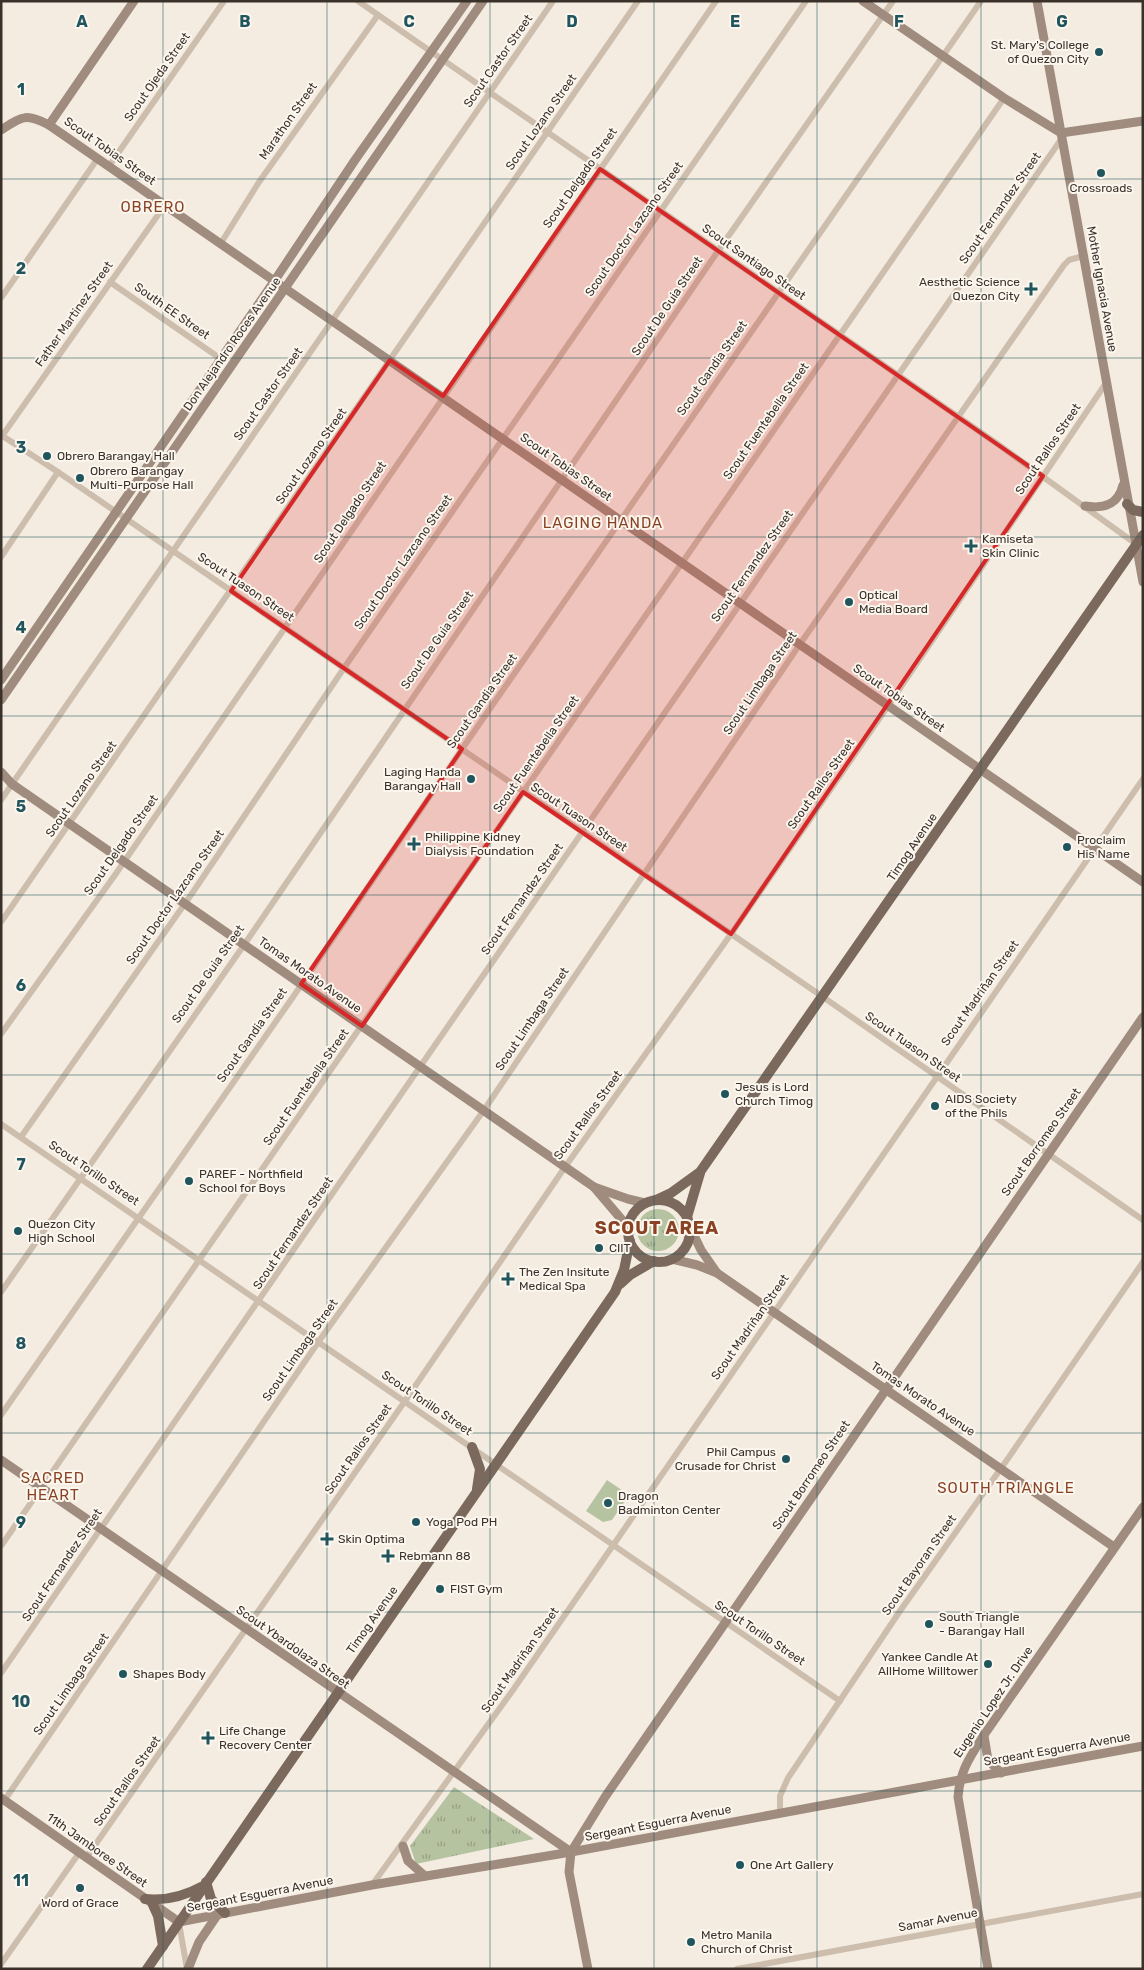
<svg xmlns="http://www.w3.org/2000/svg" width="1144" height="1970" viewBox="0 0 1144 1970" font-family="Rubik,sans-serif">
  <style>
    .grass { fill: url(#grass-tufts) }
    .pitch { fill: #b6c3a1 }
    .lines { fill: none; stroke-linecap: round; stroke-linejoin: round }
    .street { stroke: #ccbdac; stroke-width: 6 }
    .secondary { stroke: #a08c7e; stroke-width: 9 }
    .primary { stroke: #7c695d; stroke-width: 10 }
    .marked { fill: #d62828; fill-opacity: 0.2; stroke: #d62828; stroke-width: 4; stroke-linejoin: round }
    .grid { fill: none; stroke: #20555d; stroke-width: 1; stroke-opacity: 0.55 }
    .poi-dot { fill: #20555d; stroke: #fbf6ee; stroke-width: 2 }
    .labels { text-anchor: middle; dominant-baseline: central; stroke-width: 4; stroke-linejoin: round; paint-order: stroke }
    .poi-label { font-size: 12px; fill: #3b312b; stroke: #fbf6ee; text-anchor: start }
    .street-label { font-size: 12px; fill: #3b312b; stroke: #fbf6ee }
    .quarter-label { font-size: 15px; letter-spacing: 1px; fill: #8a4224; stroke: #fbf6ee }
    .district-label { font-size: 18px; font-weight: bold; letter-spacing: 1px; fill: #8a4224; stroke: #fbf6ee }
    .grid-label { font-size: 16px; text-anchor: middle; font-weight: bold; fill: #20555d; stroke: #fbf6ee; stroke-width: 4; stroke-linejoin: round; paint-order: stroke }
  </style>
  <defs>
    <pattern id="grass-tufts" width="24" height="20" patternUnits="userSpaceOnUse" patternTransform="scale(1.25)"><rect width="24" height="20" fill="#b6c3a1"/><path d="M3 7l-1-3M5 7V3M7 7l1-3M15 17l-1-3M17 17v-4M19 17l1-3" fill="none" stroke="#959f83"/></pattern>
  </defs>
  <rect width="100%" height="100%" fill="#f4ece1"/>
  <g class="grass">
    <circle cx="658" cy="1230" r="21"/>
    <path d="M454,1787l80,52 -118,25 -6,-18z"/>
  </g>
  <path class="pitch" d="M607,1480l22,15 -17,25 -9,2 -17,-11z"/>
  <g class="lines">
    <g class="street">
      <path d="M358,1l641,444 137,99"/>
      <path d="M109,166l115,-165"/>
      <path d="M221,243l38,-61 119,-167"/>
      <path d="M110,282l111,77"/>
      <path d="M1,298l97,-140"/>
      <path d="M1,435l57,37 765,525 320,223"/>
      <path d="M2,436l163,-231"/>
      <path d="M1,557l57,-85"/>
      <path d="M1,800l552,-799"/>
      <path d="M1,922l637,-921"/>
      <path d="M1,1034l114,-159 601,-874"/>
      <path d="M1,1124l839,577"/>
      <path d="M21,1137l172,-245 151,-224 462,-667"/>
      <path d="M1,1292l243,-347 474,-694 175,-250"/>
      <path d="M1,1415l292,-418 169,-248 519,-748"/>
      <path d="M1,1546l1003,-1448"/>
      <path d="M1,1673l1061,-1535"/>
      <path d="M4,1801l315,-460 165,-231 316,-466 264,-379 5,-5 14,-4"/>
      <path d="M780,1813v-17l8,-18 112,-167 109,-154 134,-195"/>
      <path d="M86,1858l319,-457 160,-234 166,-233 157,-228 218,-323"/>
      <path d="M372,1885l141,-195 630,-911"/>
      <path d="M179,1923l8,46"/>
      <path d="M1,1964l78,-111"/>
      <path d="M737,1969l406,-75"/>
    </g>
    <g class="secondary">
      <path d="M863,1l141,97 57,35 82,-12"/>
      <path d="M1037,1l106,581"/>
      <path d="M49,125l85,-124"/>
      <path d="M1,130c22,-14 25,-17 48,-5l1094,757"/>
      <path d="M1085,506c19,3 33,-1 38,-21"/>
      <path d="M1,680l274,-400 80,-120 112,-159"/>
      <path d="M1,700l482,-699"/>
      <path d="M1,772l11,12 582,403 34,12 17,4"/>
      <path d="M594,1187l34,40"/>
      <path d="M689,1225l12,25 16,23"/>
      <path d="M672,1259l25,6 20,8 397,274"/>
      <path d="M1,1460l570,392"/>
      <path d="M984,1736l4,24 13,13"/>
      <path d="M1,1798l178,124 193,-37 199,-33 572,-106"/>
      <path d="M403,1846l5,15 17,15"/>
      <path d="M188,1969l11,-27 19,-28"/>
      <path d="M588,1969l-19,-97 2,-20 34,-55 538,-780"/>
      <path d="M988,1969l-30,-172c2,-27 12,-40 26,-62l159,-228"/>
    </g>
    <g class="primary">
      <path d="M1127,504l6,6 10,2"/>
      <path d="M656,1200l15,-7 29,-21 443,-637"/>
      <circle cx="659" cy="1231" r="31"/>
      <path d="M687,1217l13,-44"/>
      <path d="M620,1284l10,-9 24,-14"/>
      <path d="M472,1447l8,22 -3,20"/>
      <path d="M206,1882l5,17 14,14"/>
      <path d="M145,1899c20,2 40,-3 58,-13"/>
      <path d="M153,1905l5,11 5,30"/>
      <path d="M147,1969l468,-677 9,-22 6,-29"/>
    </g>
  </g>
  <path class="marked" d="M600,169l443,307 -312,458 -208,-142 -161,234 -61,-42 161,-235 -231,-158 159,-231 53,36z"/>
  <path class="grid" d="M163,1v1968M327,1v1968M490,1v1968M654,1v1968M817,1v1968M981,1v1968M1,179h1142M1,358h1142M1,537h1142M1,716h1142M1,895h1142M1,1075h1142M1,1254h1142M1,1433h1142M1,1612h1142M1,1791h1142"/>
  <g class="poi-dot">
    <circle cx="1099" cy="52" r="5"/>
    <circle cx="1101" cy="173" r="5"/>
    <path d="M1028.5 281.5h5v5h5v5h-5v5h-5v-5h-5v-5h5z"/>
    <circle cx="47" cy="456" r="5"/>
    <circle cx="80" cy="478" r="5"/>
    <path d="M968.5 538.5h5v5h5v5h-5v5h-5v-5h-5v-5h5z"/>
    <circle cx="849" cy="602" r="5"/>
    <circle cx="471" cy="779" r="5"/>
    <path d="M411.5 836.5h5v5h5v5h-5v5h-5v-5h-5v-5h5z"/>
    <circle cx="1067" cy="847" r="5"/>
    <circle cx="725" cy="1094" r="5"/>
    <circle cx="935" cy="1106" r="5"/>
    <circle cx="189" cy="1181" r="5"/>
    <circle cx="18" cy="1231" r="5"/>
    <circle cx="599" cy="1248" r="5"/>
    <path d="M505.5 1271.5h5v5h5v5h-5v5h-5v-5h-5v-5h5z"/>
    <circle cx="786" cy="1459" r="5"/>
    <circle cx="608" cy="1503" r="5"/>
    <circle cx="416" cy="1522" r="5"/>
    <path d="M324.5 1531.5h5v5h5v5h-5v5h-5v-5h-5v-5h5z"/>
    <path d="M385.5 1548.5h5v5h5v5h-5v5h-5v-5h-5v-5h5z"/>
    <circle cx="440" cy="1589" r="5"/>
    <circle cx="929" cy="1624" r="5"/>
    <circle cx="988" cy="1664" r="5"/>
    <circle cx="123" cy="1674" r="5"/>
    <path d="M205.5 1730.5h5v5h5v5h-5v5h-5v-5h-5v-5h5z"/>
    <circle cx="740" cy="1865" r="5"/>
    <circle cx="80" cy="1888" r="5"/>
    <circle cx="691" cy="1942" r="5"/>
  </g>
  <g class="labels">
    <g class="poi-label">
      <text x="1089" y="45" text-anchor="end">St. Mary's College<tspan x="1089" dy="14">of Quezon City</tspan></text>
      <text x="1101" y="188" text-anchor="middle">Crossroads</text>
      <text x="1020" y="282" text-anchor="end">Aesthetic Science<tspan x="1020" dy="14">Quezon City</tspan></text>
      <text x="57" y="456">Obrero Barangay Hall</text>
      <text x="90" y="471">Obrero Barangay<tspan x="90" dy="14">Multi-Purpose Hall</tspan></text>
      <text x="982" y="539">Kamiseta<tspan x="982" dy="14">Skin Clinic</tspan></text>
      <text x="859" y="595">Optical<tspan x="859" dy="14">Media Board</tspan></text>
      <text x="461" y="772" text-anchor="end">Laging Handa<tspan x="461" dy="14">Barangay Hall</tspan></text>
      <text x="425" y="837">Philippine Kidney<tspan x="425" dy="14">Dialysis Foundation</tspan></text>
      <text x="1077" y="840">Proclaim<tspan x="1077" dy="14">His Name</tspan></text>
      <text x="735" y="1087">Jesus is Lord<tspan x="735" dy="14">Church Timog</tspan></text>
      <text x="945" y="1099">AIDS Society<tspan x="945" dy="14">of the Phils</tspan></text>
      <text x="199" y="1174">PAREF - Northfield<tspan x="199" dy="14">School for Boys</tspan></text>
      <text x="28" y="1224">Quezon City<tspan x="28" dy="14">High School</tspan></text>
      <text x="609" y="1248">CIIT</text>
      <text x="519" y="1272">The Zen Insitute<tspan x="519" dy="14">Medical Spa</tspan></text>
      <text x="776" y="1452" text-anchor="end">Phil Campus<tspan x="776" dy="14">Crusade for Christ</tspan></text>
      <text x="618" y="1496">Dragon<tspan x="618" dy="14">Badminton Center</tspan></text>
      <text x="426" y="1522">Yoga Pod PH</text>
      <text x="338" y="1539">Skin Optima</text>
      <text x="399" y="1556">Rebmann 88</text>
      <text x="450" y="1589">FIST Gym</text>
      <text x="939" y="1617">South Triangle<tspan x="939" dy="14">- Barangay Hall</tspan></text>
      <text x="978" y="1657" text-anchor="end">Yankee Candle At<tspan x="978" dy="14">AllHome Willtower</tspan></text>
      <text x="133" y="1674">Shapes Body</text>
      <text x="219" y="1731">Life Change<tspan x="219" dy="14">Recovery Center</tspan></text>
      <text x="750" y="1865">One Art Gallery</text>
      <text x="80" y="1903" text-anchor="middle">Word of Grace</text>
      <text x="701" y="1935">Metro Manila<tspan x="701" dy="14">Church of Christ</tspan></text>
    </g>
    <g class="street-label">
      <text transform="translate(498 61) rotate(-55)">Scout Castor Street</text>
      <text transform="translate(157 77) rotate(-55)">Scout Ojeda Street</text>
      <text transform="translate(288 121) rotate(-55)">Marathon Street</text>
      <text transform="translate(541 122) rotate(-55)">Scout Lozano Street</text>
      <text transform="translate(110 151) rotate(35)">Scout Tobias Street</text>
      <text transform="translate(580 178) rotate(-55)">Scout Delgado Street</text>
      <text transform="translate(1000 208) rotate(-55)">Scout Fernandez Street</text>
      <text transform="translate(634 229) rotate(-55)">Scout Doctor Lazcano Street</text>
      <text transform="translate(754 262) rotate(35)">Scout Santiago Street</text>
      <text transform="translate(1102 289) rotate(80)">Mother Ignacia Avenue</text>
      <text transform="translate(667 306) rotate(-56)">Scout De Guia Street</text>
      <text transform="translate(172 311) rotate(35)">South EE Street</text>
      <text transform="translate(74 314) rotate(-55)">Father Martinez Street</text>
      <text transform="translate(232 344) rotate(-55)">Don Alejandro Roces Avenue</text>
      <text transform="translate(712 368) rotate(-55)">Scout Gandia Street</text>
      <text transform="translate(268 394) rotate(-55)">Scout Castor Street</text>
      <text transform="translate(766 421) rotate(-55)">Scout Fuentebella Street</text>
      <text transform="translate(1048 449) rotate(-56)">Scout Rallos Street</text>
      <text transform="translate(311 456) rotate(-55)">Scout Lozano Street</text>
      <text transform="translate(566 467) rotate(35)">Scout Tobias Street</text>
      <text transform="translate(350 512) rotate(-56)">Scout Delgado Street</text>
      <text transform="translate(403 562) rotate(-55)">Scout Doctor Lazcano Street</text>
      <text transform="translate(752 566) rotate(-55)">Scout Fernandez Street</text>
      <text transform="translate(246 587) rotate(34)">Scout Tuason Street</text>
      <text transform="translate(437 640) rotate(-55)">Scout De Guia Street</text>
      <text transform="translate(760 683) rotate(-56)">Scout Limbaga Street</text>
      <text transform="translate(899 698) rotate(35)">Scout Tobias Street</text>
      <text transform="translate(482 701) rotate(-55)">Scout Gandia Street</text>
      <text transform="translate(536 754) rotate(-55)">Scout Fuentebella Street</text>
      <text transform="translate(821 784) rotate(-55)">Scout Rallos Street</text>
      <text transform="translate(81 789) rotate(-55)">Scout Lozano Street</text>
      <text transform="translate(579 817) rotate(34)">Scout Tuason Street</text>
      <text transform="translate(121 845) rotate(-55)">Scout Delgado Street</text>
      <text transform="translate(912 847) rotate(-56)">Timog Avenue</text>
      <text transform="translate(175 897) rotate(-55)">Scout Doctor Lazcano Street</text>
      <text transform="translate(522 899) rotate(-55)">Scout Fernandez Street</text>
      <text transform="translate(208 974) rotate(-55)">Scout De Guia Street</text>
      <text transform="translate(310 975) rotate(35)">Tomas Morato Avenue</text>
      <text transform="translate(980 993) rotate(-55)">Scout Madriñan Street</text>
      <text transform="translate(532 1019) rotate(-56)">Scout Limbaga Street</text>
      <text transform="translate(252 1035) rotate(-55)">Scout Gandia Street</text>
      <text transform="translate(913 1047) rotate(35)">Scout Tuason Street</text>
      <text transform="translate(306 1087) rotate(-55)">Scout Fuentebella Street</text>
      <text transform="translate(588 1115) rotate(-54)">Scout Rallos Street</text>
      <text transform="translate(1041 1142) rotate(-55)">Scout Borromeo Street</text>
      <text transform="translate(94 1173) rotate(34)">Scout Torillo Street</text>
      <text transform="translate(293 1233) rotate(-56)">Scout Fernandez Street</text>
      <text transform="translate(750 1327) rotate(-55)">Scout Madriñan Street</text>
      <text transform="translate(300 1350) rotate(-55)">Scout Limbaga Street</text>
      <text transform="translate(923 1399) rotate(34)">Tomas Morato Avenue</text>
      <text transform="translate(427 1403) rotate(34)">Scout Torillo Street</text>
      <text transform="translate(358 1449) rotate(-55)">Scout Rallos Street</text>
      <text transform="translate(811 1475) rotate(-56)">Scout Borromeo Street</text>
      <text transform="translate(62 1565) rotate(-56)">Scout Fernandez Street</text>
      <text transform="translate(919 1565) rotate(-55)">Scout Bayoran Street</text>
      <text transform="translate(372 1620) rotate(-55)">Timog Avenue</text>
      <text transform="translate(760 1633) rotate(34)">Scout Torillo Street</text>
      <text transform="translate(293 1647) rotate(35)">Scout Ybardolaza Street</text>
      <text transform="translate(520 1660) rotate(-55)">Scout Madriñan Street</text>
      <text transform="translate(71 1684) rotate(-55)">Scout Limbaga Street</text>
      <text transform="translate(993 1702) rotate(-56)">Eugenio Lopez Jr. Drive</text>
      <text transform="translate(1057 1749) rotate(-10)">Sergeant Esguerra Avenue</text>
      <text transform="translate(127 1781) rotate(-55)">Scout Rallos Street</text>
      <text transform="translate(658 1823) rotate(-11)">Sergeant Esguerra Avenue</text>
      <text transform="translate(97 1850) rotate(35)">11th Jamboree Street</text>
      <text transform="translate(260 1894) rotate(-11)">Sergeant Esguerra Avenue</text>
      <text transform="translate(938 1920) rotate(-11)">Samar Avenue</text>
    </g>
    <g class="quarter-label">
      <text x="153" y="207">OBRERO</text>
      <text x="603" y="523">LAGING HANDA</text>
      <text x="53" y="1478">SACRED<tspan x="53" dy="17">HEART</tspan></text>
      <text x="1006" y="1488">SOUTH TRIANGLE</text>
    </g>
    <g class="district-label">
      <text x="657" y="1228">SCOUT AREA</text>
    </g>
  </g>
  <g class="grid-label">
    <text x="82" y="27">A</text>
    <text x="245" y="27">B</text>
    <text x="409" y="27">C</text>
    <text x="572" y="27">D</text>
    <text x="735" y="27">E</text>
    <text x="899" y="27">F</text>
    <text x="1062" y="27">G</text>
    <text x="21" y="95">1</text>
    <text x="21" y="274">2</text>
    <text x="21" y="453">3</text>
    <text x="21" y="633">4</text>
    <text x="21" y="812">5</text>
    <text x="21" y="991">6</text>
    <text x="21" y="1170">7</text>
    <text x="21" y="1349">8</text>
    <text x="21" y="1528">9</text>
    <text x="21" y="1707">10</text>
    <text x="21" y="1886">11</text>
  </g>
  <rect width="1144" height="1970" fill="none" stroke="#3b312b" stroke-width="5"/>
</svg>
